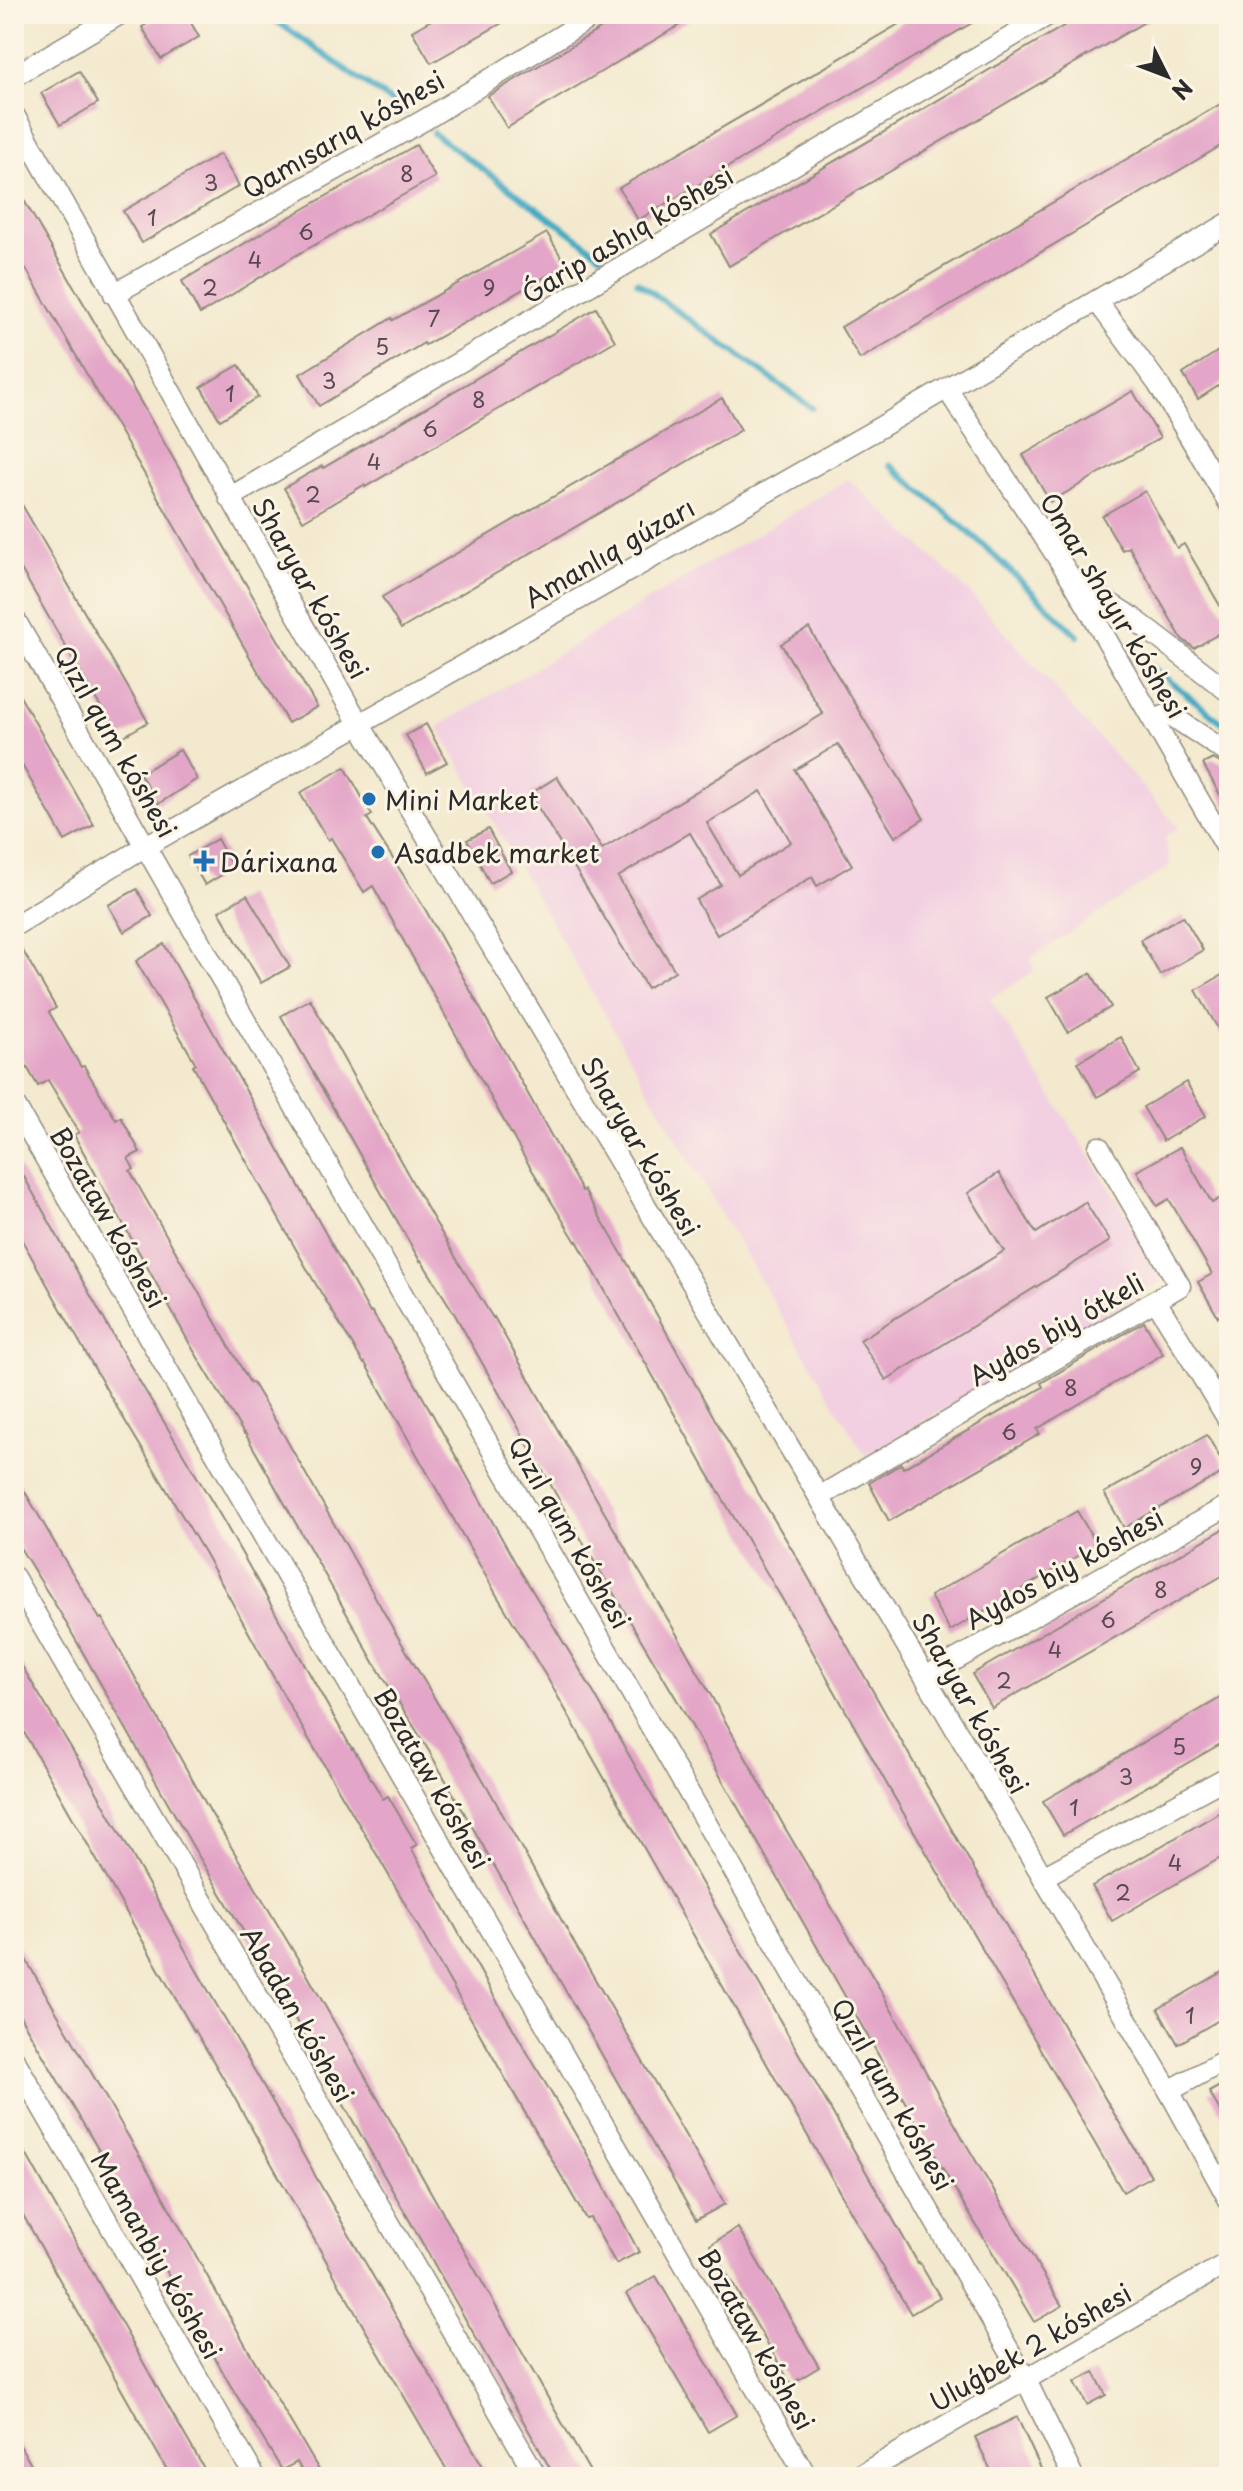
<svg xmlns="http://www.w3.org/2000/svg" width="1243" height="2491" viewBox="0 0 1243 2491" font-family="'Playpen Sans',sans-serif">
  <style>
    .built { fill: #f2cfe1 }
    .lines { fill: none; stroke-linecap: round; stroke-linejoin: round }
    .stream { stroke: #45aac5; stroke-width: 6 }
    .building { fill: #e4a6c8; fill-rule: evenodd }
    .minor-casing { stroke: #8f8a7c; stroke-width: 23 }
    .minor { stroke: #fff; stroke-width: 20 }
    .poi-dot { fill: #1f6fb2; stroke: #fcf5e5; stroke-width: 3 }
    .labels { text-anchor: middle; dominant-baseline: central; stroke-width: 6; stroke-linejoin: round; paint-order: stroke }
    .number-label { font-size: 22px; fill: #594a52 }
    .street-label { font-size: 26px; fill: #2b2b2b; stroke: #fcf5e5 }
    .poi-label { font-size: 26px; fill: #2b2b2b; stroke: #fcf5e5; text-anchor: start }
  </style>
  <rect width="100%" height="100%" fill="#fcf5e5"/>
  <filter id="ink" filterUnits="userSpaceOnUse"><feTurbulence type="fractalNoise" baseFrequency=".0125" numOctaves="2"/><feDisplacementMap in="SourceGraphic" scale="16" xChannelSelector="R" yChannelSelector="G"/><feConvolveMatrix kernelMatrix="1 2 1 2 8 2 1 2 1" color-interpolation-filters="sRGB"/></filter>
  <filter id="wash" filterUnits="userSpaceOnUse"><feTurbulence type="fractalNoise" baseFrequency=".006" numOctaves="4" result="noise"/><feDisplacementMap in="SourceGraphic" scale="32" xChannelSelector="R" yChannelSelector="G"/><feGaussianBlur stdDeviation="1.8" result="paint"/><feColorMatrix in="noise" values="0 0 0 0 0 0 0 0 0 0 0 0 0 0 0 0 0 1.4 0 .05"/><feComposite in="paint" operator="in"/></filter>
  <g filter="url(#wash)">
    <rect width="100%" height="100%" fill="#f3e9ce"/>
    <path class="built" d="M849,479l118,111 212,238 -14,8 5,30 -140,93 4,12 -44,28 177,279 -302,178 -164,-276 -263,-453z"/>
    <g class="lines">
      <g class="stream">
        <path d="M266,14l139,97"/>
        <path d="M433,133l168,122"/>
        <path d="M637,282l175,126"/>
        <path d="M890,465l89,76 99,95"/>
        <path d="M1147,663l82,65"/>
      </g>
    </g>
    <g id="blocks">
      <g class="building">
        <path d="M164,14h22l13,23 -38,22 -19,-32z"/>
        <path d="M442,14h76l-87,49 -19,-32z"/>
        <path d="M625,14h73l-191,114 -19,-32z"/>
        <path d="M916,14h71l-349,206 -19,-32z"/>
        <path d="M1084,14h74l-429,252 -18,-32z"/>
        <path d="M79,71l19,32 -38,22 -19,-32z"/>
        <path d="M1229,99v42l-369,218 -19,-32z"/>
        <path d="M416,145l19,32 -140,79 -95,58 -18,-33 83,-50z"/>
        <path d="M220,154l19,32 -97,57 -19,-32z"/>
        <path d="M14,183l303,524 -29,16 -274,-475z"/>
        <path d="M547,233l19,32 -141,80 -1,-2 -105,63 -19,-32 92,-56 1,2z"/>
        <path d="M596,308l19,33 -250,146 -1,-2 -61,36 -19,-33 38,-22 1,2z"/>
        <path d="M1229,344v35l-31,20 -15,-25z"/>
        <path d="M239,365l19,32 -38,23 -19,-33z"/>
        <path d="M1133,391l27,47 -110,64 -27,-47z"/>
        <path d="M722,398l19,32 -340,199 -19,-32z"/>
        <path d="M14,491l134,231 -29,17 -105,-182z"/>
        <path d="M1145,491l32,57 7,-4 45,77v7l-35,20 -12,-9 -53,-92 -7,3 -20,-34z"/>
        <path d="M809,628l115,191 -29,18 -57,-93 -43,26 57,95 -35,21 -5,-9 -95,58 -21,-35 25,-15 -31,-52 -72,44 57,94 -28,17 -117,-194 27,-17 45,72 221,-135 -42,-70zM761,791l30,51 -53,33 -31,-52z"/>
        <path d="M14,686l80,139 -29,16 -51,-90z"/>
        <path d="M426,724l21,38 -20,11 -21,-38z"/>
        <path d="M180,750l17,29 -39,25 -18,-30z"/>
        <path d="M1213,759l16,9v43l-26,-47z"/>
        <path d="M345,767l27,48 -5,3 58,91 157,282 2,-1 54,91 89,160 72,120 291,512 61,103 -28,16 -234,-404 -89,-159 -93,-157 -130,-231 -1,1 -53,-87 -150,-269 -9,6 -33,-54 -3,2 -28,-47z"/>
        <path d="M488,829l23,42 -21,12 -23,-43z"/>
        <path d="M217,839l16,29 -28,17 -17,-29z"/>
        <path d="M137,889l15,27 -28,16 -16,-27z"/>
        <path d="M247,895l43,72 -29,16 -42,-72z"/>
        <path d="M1183,916l20,34 -43,25 -20,-35z"/>
        <path d="M14,939h2l40,69 -7,4 32,55 3,-1 32,54 5,-3 19,35 -12,6 6,11 -4,2 120,212 2,-1 33,55 110,195 93,156 89,160 148,256 -29,16 -267,-469 -54,-87 -130,-231 -1,1 -53,-88 -117,-211 5,-3 -31,-52 -10,6 -24,-41z"/>
        <path d="M164,944l206,369 2,-1 34,55 109,195 73,121 330,580 1,-1 21,35 -29,17 -52,-88 -310,-545 -53,-87 -131,-231 -1,1 -53,-88 -118,-210 3,-2 -60,-103z"/>
        <path d="M1229,971v77l-33,-58z"/>
        <path d="M1091,973l20,34 -43,25 -20,-35z"/>
        <path d="M310,999l109,195 40,69 34,55 1,-1 110,195 72,121 109,195 92,156 89,160 96,162 -28,16 -87,-146 -270,-476 -93,-156 -130,-231 -33,-53 -1,1 -139,-245z"/>
        <path d="M1121,1037l19,35 -43,25 -19,-35z"/>
        <path d="M1186,1082l20,34 -43,25 -20,-34z"/>
        <path d="M1180,1147l32,56 17,-10v117l-11,7 -20,-35 14,-8 -43,-75 -12,7 -20,-35z"/>
        <path d="M14,1159l114,203 95,158 129,229 1,-1 30,51 5,-3 29,49 -6,3 83,148 92,156 53,100 -23,12 -26,-46 -4,1 -206,-359 -87,-148 -89,-160 -95,-158 -95,-168z"/>
        <path d="M999,1173l37,60 49,-31 25,39 -224,139 -26,-40 144,-89 -36,-58z"/>
        <path d="M1144,1322l19,32 -126,75 3,5 -151,87 -20,-38 32,-19 2,4 140,-81 -2,-4z"/>
        <path d="M1207,1435l20,35 -103,58 -20,-35z"/>
        <path d="M14,1473l53,91 33,55 2,-1 109,195 93,156 289,508h-38l-270,-476 -93,-156 -131,-231 -47,-76z"/>
        <path d="M1077,1511l20,34 -147,86 -20,-35z"/>
        <path d="M1229,1526v46l-237,136 -20,-34z"/>
        <path d="M14,1653l70,116 109,195 296,513h-38l-96,-165 -126,-224 -34,-58 -1,1 -180,-316z"/>
        <path d="M1229,1693v46l-166,96 -20,-34z"/>
        <path d="M1229,1807v46l-117,68 -20,-35z"/>
        <path d="M14,1939l146,252 89,160 74,126h-18l-8,-15 -15,8 -53,-87 -128,-229 -87,-148z"/>
        <path d="M1229,1968v46l-51,30 -20,-35z"/>
        <path d="M1229,2081v45l-20,-34z"/>
        <path d="M25,2152l140,249 44,76h-38l-25,-44 -132,-234v-41z"/>
        <path d="M738,2228l81,139 -28,17 -81,-139z"/>
        <path d="M656,2276l81,139 -29,17 -81,-139z"/>
        <path d="M1094,2372l12,23 -19,10 -12,-23z"/>
        <path d="M1017,2417l18,39 10,21h-51l-19,-40z"/>
        <path d="M14,2435l20,35 -12,7h-8z"/>
      </g>
    </g>
  </g>
  <g filter="url(#ink)">
    <use href="#blocks" fill-opacity="0" stroke="#8f8a7c" stroke-width="2"/>
    <g class="lines">
      <g class="minor-casing">
        <g id="minor">
          <path d="M14,76l106,-62"/>
          <path d="M14,115l333,588 472,794 350,594 60,109"/>
          <path d="M114,294l312,-175 170,-105"/>
          <path d="M1097,301l61,83 71,119"/>
          <path d="M947,389l124,189 158,274"/>
          <path d="M229,498l821,-484"/>
          <path d="M1073,580l60,38 96,74"/>
          <path d="M14,618l1011,1760 48,99"/>
          <path d="M1154,720l15,-6 60,40"/>
          <path d="M14,926l132,-80 733,-418 350,-205"/>
          <path d="M14,1104l793,1373"/>
          <path d="M1156,1301l73,120"/>
          <path d="M819,1497l361,-211 -81,-139"/>
          <path d="M14,1577l523,900"/>
          <path d="M925,1677l304,-172"/>
          <path d="M1043,1877l186,-101"/>
          <path d="M14,2059l241,418"/>
          <path d="M1169,2091l60,-33"/>
          <path d="M857,2477l372,-215"/>
        </g>
      </g>
      <use href="#minor" class="minor"/>
    </g>
  </g>
  <g class="poi-dot">
    <circle cx="369" cy="799" r="8"/>
    <circle cx="378" cy="852" r="8"/>
    <path d="M200 849h8v8h8v8h-8v8h-8v-8h-8v-8h8z"/>
  </g>
  <g class="labels">
    <g class="number-label">
      <text x="407" y="172">8</text>
      <text x="211" y="181">3</text>
      <text x="152" y="216">1</text>
      <text x="306" y="230">6</text>
      <text x="255" y="258">4</text>
      <text x="210" y="286">2</text>
      <text x="489" y="286">9</text>
      <text x="434" y="317">7</text>
      <text x="382" y="345">5</text>
      <text x="329" y="379">3</text>
      <text x="230" y="392">1</text>
      <text x="479" y="398">8</text>
      <text x="430" y="427">6</text>
      <text x="374" y="460">4</text>
      <text x="313" y="493">2</text>
      <text x="1071" y="1386">8</text>
      <text x="1009" y="1430">6</text>
      <text x="1196" y="1465">9</text>
      <text x="1161" y="1588">8</text>
      <text x="1108" y="1618">6</text>
      <text x="1055" y="1648">4</text>
      <text x="1004" y="1679">2</text>
      <text x="1179" y="1745">5</text>
      <text x="1126" y="1775">3</text>
      <text x="1074" y="1806">1</text>
      <text x="1175" y="1861">4</text>
      <text x="1123" y="1891">2</text>
      <text x="1190" y="2014">1</text>
    </g>
    <g class="street-label">
      <text transform="translate(343 134) rotate(-30)">Qamısarıq kóshesi</text>
      <text transform="translate(627 234) rotate(-31)">Ǵarip ashıq kóshesi</text>
      <text transform="translate(609 552) rotate(-30)">Amanlıq gúzarı</text>
      <text transform="translate(311 588) rotate(60)">Sharyar kóshesi</text>
      <text transform="translate(1114 605) rotate(59)">Omar shayır kóshesi</text>
      <text transform="translate(116 741) rotate(60)">Qızıl qum kóshesi</text>
      <text transform="translate(641 1146) rotate(59)">Sharyar kóshesi</text>
      <text transform="translate(109 1217) rotate(60)">Bozataw kóshesi</text>
      <text transform="translate(1056 1329) rotate(-30)">Aydos biy ótkeli</text>
      <text transform="translate(570 1532) rotate(60)">Qızıl qum kóshesi</text>
      <text transform="translate(1064 1568) rotate(-29)">Aydos biy kóshesi</text>
      <text transform="translate(971 1703) rotate(60)">Sharyar kóshesi</text>
      <text transform="translate(433 1778) rotate(60)">Bozataw kóshesi</text>
      <text transform="translate(298 2014) rotate(60)">Abadan kóshesi</text>
      <text transform="translate(893 2094) rotate(60)">Qızıl qum kóshesi</text>
      <text transform="translate(157 2255) rotate(60)">Mamanbiy kóshesi</text>
      <text transform="translate(757 2339) rotate(60)">Bozataw kóshesi</text>
      <text transform="translate(1030 2347) rotate(-30)">Uluǵbek 2 kóshesi</text>
    </g>
    <g class="poi-label">
      <text x="385" y="799">Mini Market</text>
      <text x="394" y="852">Asadbek market</text>
      <text x="220" y="861">Dárixana</text>
    </g>
  </g>
  <rect width="1243" height="2491" fill="none" stroke="#fcf5e5" stroke-width="48"/>
  <g transform="translate(1167 76) rotate(132)" stroke="#fcf5e5" stroke-width="6" paint-order="stroke">
  <path d="M0-6L14 30L0 20L-14 30Z" fill="#2b2b2b"/>
  <text y="-12" font-size="22" font-weight="bold" text-anchor="middle" fill="#2b2b2b">N</text>
  </g>
</svg>
